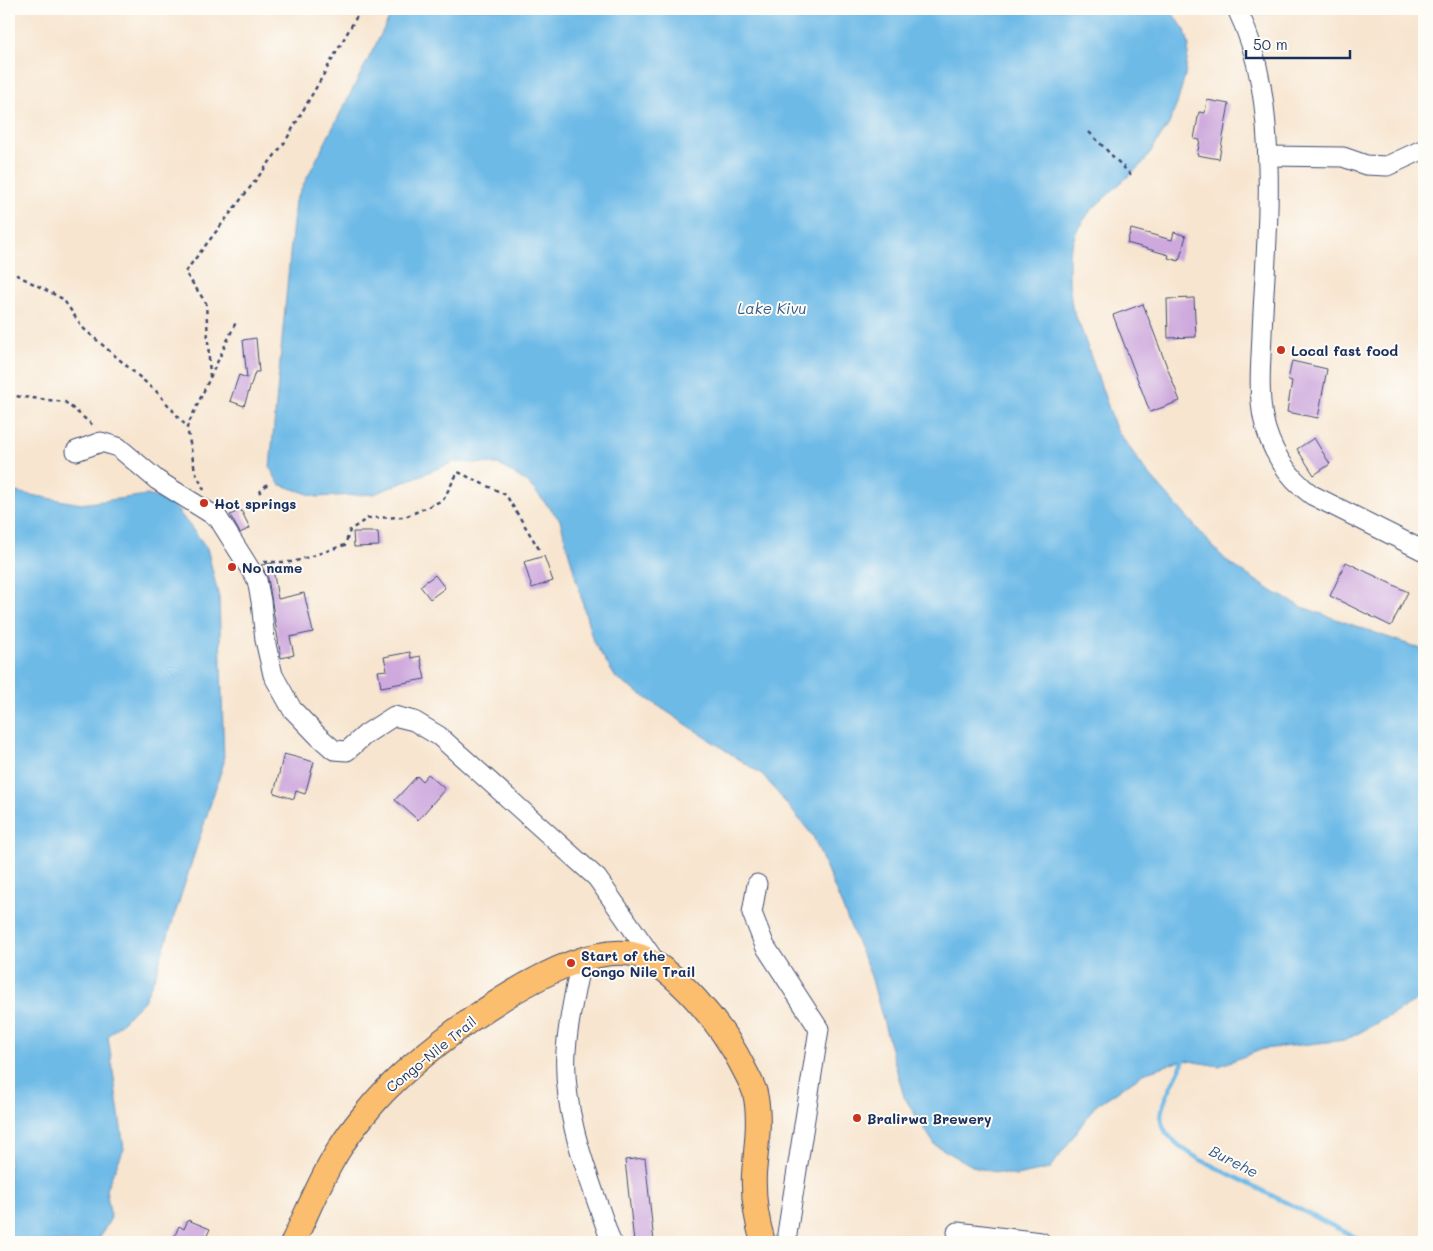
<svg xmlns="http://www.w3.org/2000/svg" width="1433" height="1251" viewBox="0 0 1433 1251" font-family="Mali,sans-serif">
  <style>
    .water { fill: #6dbae7; stroke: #4474a2 }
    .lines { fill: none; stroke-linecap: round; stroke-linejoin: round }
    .stream { stroke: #6dbae7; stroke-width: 4.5 }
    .building { fill: #cea9dd }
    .minor-casing { stroke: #3c4a6f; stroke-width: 21 }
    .major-casing { stroke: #3c4a6f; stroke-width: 26 }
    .path { stroke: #3c4a6f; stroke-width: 2.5; stroke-dasharray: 4 4; stroke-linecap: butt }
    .minor { stroke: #fff; stroke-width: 19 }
    .major { stroke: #fbbd6e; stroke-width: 24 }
    .poi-dot { fill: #c8321e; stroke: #fdfcf7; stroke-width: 2 }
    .labels { text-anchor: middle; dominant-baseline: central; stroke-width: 4; stroke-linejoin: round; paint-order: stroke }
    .poi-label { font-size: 14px; font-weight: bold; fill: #1b2f5e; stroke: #fdfcf7; text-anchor: start }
    .street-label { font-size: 14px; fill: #1b2f5e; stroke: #fdfcf7 }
    .water-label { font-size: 15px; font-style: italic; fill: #345987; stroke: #fdfcf7 }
  </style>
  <rect width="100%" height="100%" fill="#fdfcf7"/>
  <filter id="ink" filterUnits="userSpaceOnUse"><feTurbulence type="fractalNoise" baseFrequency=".02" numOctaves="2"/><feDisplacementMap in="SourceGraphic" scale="10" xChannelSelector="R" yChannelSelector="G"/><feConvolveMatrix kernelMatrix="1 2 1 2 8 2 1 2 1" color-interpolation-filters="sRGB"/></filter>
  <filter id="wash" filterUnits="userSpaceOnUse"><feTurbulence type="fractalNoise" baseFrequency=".0096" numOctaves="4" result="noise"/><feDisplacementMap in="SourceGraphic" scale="20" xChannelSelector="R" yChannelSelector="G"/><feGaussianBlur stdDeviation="1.12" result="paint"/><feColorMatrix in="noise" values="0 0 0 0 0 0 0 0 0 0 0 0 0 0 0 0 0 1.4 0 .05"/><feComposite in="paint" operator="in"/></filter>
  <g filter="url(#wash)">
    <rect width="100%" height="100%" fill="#f7e5cf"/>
    <g class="water">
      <path d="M394,9h775l16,21 4,16 -4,29 -8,29 -8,20 -25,38 -53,48 -14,20 -8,23v29l3,25 11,27 33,95 31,43 71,80 11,11 46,30 27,14 122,43v347l-78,43 -83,9 -44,17 -35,-6 -38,12 -51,34 -45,63 -34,7 -40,-8 -41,-23 -31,-48 -33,-121 -58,-140 -50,-61 -147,-97 -23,-37 -33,-121 -32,-37 -30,-19 -44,-2 -80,32 -57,3 -38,-13 -9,-16 25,-267z"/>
      <path d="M9,491l72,13 66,-9 24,7 36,46 12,50 5,164 -69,214 -11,25 -36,35 16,113 -18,40 5,29 -14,24h-88z"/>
    </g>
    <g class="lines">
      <path class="stream" d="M1184,1060c-23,51 -43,64 15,99l166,83"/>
    </g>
    <g id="blocks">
      <g class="building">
        <path d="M1207,100l22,4 -10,55 -22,-4 3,-15 -6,-1 5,-27 6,1z"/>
        <path d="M1131,229l41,11 2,-8 12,4 -7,25 -11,-3 1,-3 -42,-12z"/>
        <path d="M1194,298l2,39 -28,1 -1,-39z"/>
        <path d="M1143,304l37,97 -30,11 -37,-97z"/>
        <path d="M256,338l3,34h-4l-11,34 -14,-5 9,-26 8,3 -4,-38z"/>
        <path d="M1292,361l35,8 -9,49 -31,-6 5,-31 -4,-1z"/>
        <path d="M1314,438l16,26 -16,11 -17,-26z"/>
        <path d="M241,510l9,18 -10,5 -10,-18z"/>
        <path d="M353,532h25l1,14 -25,1z"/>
        <path d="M544,556l9,25 -21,7 -8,-26z"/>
        <path d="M1346,562l62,30 -17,34 -61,-30z"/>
        <path d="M272,563l6,36 26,-6 9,39 -23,5 4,18 -13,3 -13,-80 -7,-13z"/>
        <path d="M435,575l10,13 -15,11 -10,-13z"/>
        <path d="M410,652l1,6 9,-2 5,23 -44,8 -3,-16 9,-1 -3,-13z"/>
        <path d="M284,754l30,8 -9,32 -9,-3 -2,8 -20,-6z"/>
        <path d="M428,774l17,15 -27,31 -23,-20 22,-24 5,5z"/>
        <path d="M645,1158l9,84h-20l-9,-82z"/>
        <path d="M188,1220l22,9 -6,13h-32l7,-16 5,3z"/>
      </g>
    </g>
  </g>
  <g filter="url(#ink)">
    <use href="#blocks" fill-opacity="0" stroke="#3c4a6f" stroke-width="1"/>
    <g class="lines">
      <g class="minor-casing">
        <g id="minor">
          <path d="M1237,9c24,49 30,104 31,158 2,55 -4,111 -6,167 -1,27 -4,56 1,83 6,31 24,60 49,78l112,56"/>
          <path d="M1268,156l75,1 23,8 21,1 37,-17"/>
          <path d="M76,451l25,-9 17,5 39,33 61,38 39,62 4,21 4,39 8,35 19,34 26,27 16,14 13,1 19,-17 28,-18 20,5 25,15 158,142 60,86"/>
          <path d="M757,884l-5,29 13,33 54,83 -32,205 1,8"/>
          <path d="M581,961c-6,30 -13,60 -15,90 -4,67 25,130 45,191"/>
          <path d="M957,1232l84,10"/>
        </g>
      </g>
      <g class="major-casing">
        <path id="major" d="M293,1242c15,-31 28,-65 47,-94 10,-17 37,-50 51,-63 45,-45 176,-144 241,-131 42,9 93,76 111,113 4,8 10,18 12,26 6,26 1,55 -1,81 -1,24 2,45 9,68"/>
      </g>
      <g class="path">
        <path d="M1089,132l42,43"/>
        <path d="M9,271l54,28 21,30 73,63 30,35"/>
        <path d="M210,377l-4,-74 -21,-31 100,-130 76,-133"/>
        <path d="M9,398l6,-2 50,6 30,25"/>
        <path d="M204,490l-9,-19 -8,-44 49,-105"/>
        <path d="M259,493l10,-11"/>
        <path d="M264,562h29l52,-17 5,-15 18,-12 37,-1 38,-17 15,-28 48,23 33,54"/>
      </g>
      <use href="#minor" class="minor"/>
      <use href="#major" class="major"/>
    </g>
  </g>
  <g class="poi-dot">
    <circle cx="1281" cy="350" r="5"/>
    <circle cx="204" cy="503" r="5"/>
    <circle cx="232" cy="567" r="5"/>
    <circle cx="571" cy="963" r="5"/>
    <circle cx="857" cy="1118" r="5"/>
  </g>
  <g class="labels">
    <g class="poi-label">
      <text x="1291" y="350">Local fast food</text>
      <text x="214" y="503">Hot springs</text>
      <text x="242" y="567">No name</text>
      <text x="581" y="955">Start of the<tspan x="581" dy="16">Congo Nile Trail</tspan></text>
      <text x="867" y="1118">Bralirwa Brewery</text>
    </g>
    <g class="street-label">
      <text transform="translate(431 1054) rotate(-39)">Congo-Nile Trail</text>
    </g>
    <g class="water-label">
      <text x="772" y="308">Lake Kivu</text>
      <text transform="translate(1234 1161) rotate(27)">Burehe</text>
    </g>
  </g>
  <rect width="1433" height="1251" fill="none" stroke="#fdfcf7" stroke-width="30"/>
  <path d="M1246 50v8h104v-8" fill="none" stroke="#1b2f5e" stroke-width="2.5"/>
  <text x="1253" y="50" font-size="15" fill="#1b2f5e" stroke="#fdfcf7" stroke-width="4" paint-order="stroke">50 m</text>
</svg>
